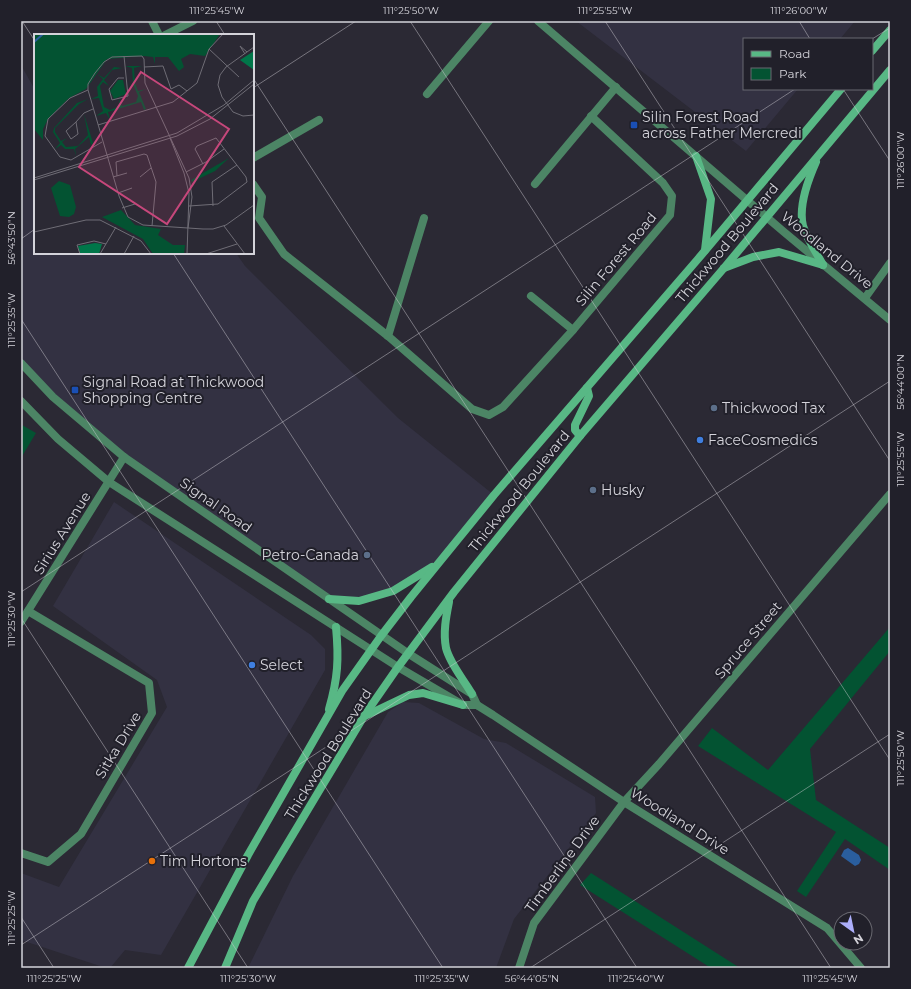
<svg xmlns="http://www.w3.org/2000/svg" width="911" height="989" viewBox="0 0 911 989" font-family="Montserrat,sans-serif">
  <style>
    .built { fill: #333142 }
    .green { fill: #035332 }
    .water { fill: #2a5e9e }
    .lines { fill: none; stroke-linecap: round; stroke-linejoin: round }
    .minor { stroke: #4c8565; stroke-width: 8 }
    .tertiary { stroke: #4c8565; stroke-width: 8 }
    .secondary { stroke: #58b885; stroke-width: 8 }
    .ticks { fill: none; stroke: #d4d3da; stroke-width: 1; stroke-opacity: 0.45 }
    .transit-dot { fill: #1a4fb4; stroke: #21202a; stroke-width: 1.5 }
    .service-dot { fill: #5c6f8a; stroke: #21202a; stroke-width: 1.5 }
    .shop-dot { fill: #3f7fe0; stroke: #21202a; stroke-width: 1.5 }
    .food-dot { fill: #e8710a; stroke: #21202a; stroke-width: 1.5 }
    .labels { text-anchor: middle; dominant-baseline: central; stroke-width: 4; stroke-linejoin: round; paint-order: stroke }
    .poi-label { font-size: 14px; fill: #d4d3da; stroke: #21202a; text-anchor: start }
    .street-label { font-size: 14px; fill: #d4d3da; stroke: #21202a }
    .inset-river { fill: none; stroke: #2a5e9e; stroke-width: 2 }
    .inset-road { fill: none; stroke: #6f6d76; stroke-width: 1 }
    .view { fill: #c6477b; fill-opacity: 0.15; stroke: #c6477b; stroke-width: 2 }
    .inset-edge { fill: none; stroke: #d4d3da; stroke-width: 2 }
    .neatline { fill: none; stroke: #d4d3da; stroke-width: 1.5 }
    .ticks-label { font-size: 10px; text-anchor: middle; fill: #d4d3da }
  </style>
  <rect width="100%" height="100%" fill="#2b2934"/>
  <g class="built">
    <path d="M576,21h279l-15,18h-96v50h54l-52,62z"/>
    <path d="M21,65l14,25v163h201l9,13 153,152 96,77 -56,68 -45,28 -34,10 -30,-2 -205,-142 -103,-94z"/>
    <path d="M114,502l197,133 14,14v21l-164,285 -36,-5 -15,18h-4l-85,-28v-67l38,14 108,-180 -10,-27 -104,-74z"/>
    <path d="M403,702l16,1 65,36 22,4 89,54 1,16 -82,106 -18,49h-248l45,-92 95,-164z"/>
  </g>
  <g class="green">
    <path d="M22,425l14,8 -15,25v-32z"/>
    <path d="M890,627v24l-80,98 6,51 74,48v22l-45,-31 -39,58 -9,-6 39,-59 -138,-86 14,-18 56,42z"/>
    <path d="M591,873l149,95h-29l-131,-83z"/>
  </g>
  <path class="water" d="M848,848l11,7 2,5 -2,4 -4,2 -14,-10 3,-6z"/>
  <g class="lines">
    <g class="minor">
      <path d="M152,21l7,14"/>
      <path d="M538,21l246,211 106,88"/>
      <path d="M165,35l28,-14"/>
      <path d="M427,94l62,-73"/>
      <path d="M253,158l66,-38"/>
      <path d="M253,184l9,13 -3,21 25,36 104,82 84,73 17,6 14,-8 70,-77 97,-115 2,-19 -9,-13 -72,-67"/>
      <path d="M535,184l81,-97"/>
      <path d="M531,296l42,34"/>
      <path d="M865,298l25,-35"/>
      <path d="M388,336l36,-118"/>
      <path d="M21,622l103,-165"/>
      <path d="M409,654l63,40 5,11"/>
      <path d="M398,667l65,38h14l16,10 131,87 203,126 34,40"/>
      <path d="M21,853l27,9 33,-28 71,-121 -3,-30 -121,-72"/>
      <path d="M519,968l15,-45 90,-121 35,-38 231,-270"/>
    </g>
    <g class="tertiary">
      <path d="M21,363l32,34 71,60 285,197"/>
      <path d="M21,401l37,38 51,43 289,185"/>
    </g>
    <g class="secondary">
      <path d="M872,51l18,-21"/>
      <path d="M696,156l15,43 -6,51"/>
      <path d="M816,162c-8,18 -18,44 -13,64 4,13 13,26 20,39"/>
      <path d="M724,268l29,-11 26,-5 44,13"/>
      <path d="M580,436l-5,-6v-5l14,-29 -2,-8"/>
      <path d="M329,599l30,2 34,-10 39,-24"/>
      <path d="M449,602c-3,15 -6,31 -3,46 4,16 18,32 26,46"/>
      <path d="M329,709c9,-31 10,-50 7,-82"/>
      <path d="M365,716l44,-21 14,-2 40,12"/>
      <path d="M188,968l60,-113 94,-164 39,-55 30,-39 83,-102 204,-236 143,-170"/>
      <path d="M225,968l28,-67 111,-185 34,-49 56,-75 126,-156 144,-168 166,-198"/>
    </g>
  </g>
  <path class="ticks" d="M22,21l13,20M216,21l9,14M410,21l480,739M605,21l285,440M799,21l11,18M872,39l18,-11M253,78l578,890M253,88l103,-67M843,89l47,72M21,239l14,-10M173,253l464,715M21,319l422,649M21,592l774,-503M21,618l227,350M21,917l33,51M21,945l869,-564M530,968l360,-234"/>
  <g class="transit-dot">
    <rect x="630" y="121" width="8" height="8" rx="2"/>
    <rect x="71" y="386" width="8" height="8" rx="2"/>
  </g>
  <g class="service-dot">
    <circle cx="714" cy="408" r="4"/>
    <circle cx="593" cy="490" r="4"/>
    <circle cx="367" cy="555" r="4"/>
  </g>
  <g class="shop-dot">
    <circle cx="700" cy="440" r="4"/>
    <circle cx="252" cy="665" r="4"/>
  </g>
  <circle class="food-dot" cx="152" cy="861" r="4"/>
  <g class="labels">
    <g class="poi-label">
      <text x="642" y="117">Silin Forest Road<tspan x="642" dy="16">across Father Mercredi</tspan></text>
      <text x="83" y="382">Signal Road at Thickwood<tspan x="83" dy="16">Shopping Centre</tspan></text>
      <text x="722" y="408">Thickwood Tax</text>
      <text x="708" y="440">FaceCosmedics</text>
      <text x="601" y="490">Husky</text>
      <text x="359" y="555" text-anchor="end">Petro-Canada</text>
      <text x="260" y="665">Select</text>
      <text x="160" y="861">Tim Hortons</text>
    </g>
    <g class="street-label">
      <text transform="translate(727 243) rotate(-50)">Thickwood Boulevard</text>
      <text transform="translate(827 250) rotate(39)">Woodland Drive</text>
      <text transform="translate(616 259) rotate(-50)">Silin Forest Road</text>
      <text transform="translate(519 491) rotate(-51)">Thickwood Boulevard</text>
      <text transform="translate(216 505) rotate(35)">Signal Road</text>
      <text transform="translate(62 533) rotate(-58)">Sirius Avenue</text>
      <text transform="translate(748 640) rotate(-50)">Spruce Street</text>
      <text transform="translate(118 745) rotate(-59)">Sitka Drive</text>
      <text transform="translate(328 754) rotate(-58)">Thickwood Boulevard</text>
      <text transform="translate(680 821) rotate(32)">Woodland Drive</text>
      <text transform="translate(562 864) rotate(-54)">Timberline Drive</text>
    </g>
  </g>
  <g transform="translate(34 34)">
    <rect width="220" height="220" fill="#2b2934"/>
    <path d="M0,0h186l-15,22 -15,-2 -9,5 3,8 -5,4 -11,-14h-13v7l-2,-7 -9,-1 -37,3 -21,30 -17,9 -21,21 -5,10v11l-9,-11zM91,32h17l-8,2 1,15 3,8 8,-2 -7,3 7,17 -2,1 -3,-8 -33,10 2,8 -4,-7 -10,3 7,-5 -4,-13 -8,1 7,-3 -1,-9 6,-8 -6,-5 7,4 10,-11 8,1 -10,2 -8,10 5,6 -6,-4 -3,4 4,21 6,3 10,-4 -1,-7 3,7 14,-4 2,-6 -5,-12 -1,-16zM84,46h5l3,14 -12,5 -4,-8zM54,65l-9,5 -24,24v4l6,9 6,-3 -5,4 4,5 12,-1 10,-11 -4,-21 9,29 -2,2 -2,-8 -14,12 1,7 -2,-7h-9l-4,-4 -6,4 5,-6 -7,-11 1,-4 23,-25zM195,124l-14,13 -23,11 -1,-2zM25,147l11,4 6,22 -2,7 -5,3 -9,-1 -9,-28zM87,176l14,15 26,4 -3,6 15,10h12l-1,9h-31l-10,-15 -41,-22z" fill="#035332"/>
    <path d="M220,17v19l-14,-10zM61,209l7,1 -3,10h-19l-2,-8z" fill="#007649"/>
    <path class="inset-river" d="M0,8l9,-8"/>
    <path class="inset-road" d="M220,13l-28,20 -6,8 -2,10 4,12 11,15 10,4 11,-1M175,15l30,28M211,20l-5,-8 7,6M90,22l4,40 -16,4 -3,-11 9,-11h6M110,33l19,-1 8,23 8,-4 8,6M54,56l-18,8 -22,21 -3,17 15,21 11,3 31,-18M42,88l-10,9 5,8 7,-5 -2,-12 8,-9 9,-4M64,91l75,-23 24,-19 12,-34 14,-15M136,104l14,35 5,20 -2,61M152,138l20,-10 18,-13M83,142l-1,-14 28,-8 3,1 9,27 -4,44M79,143l14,-4M106,143l11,-9M0,144l143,-45 47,-28 30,-25M0,146l143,-44 33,-17 44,-35M84,159l14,-5M155,172l29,-2 29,-22 -1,-5 -30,-39 -19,8 -2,3 8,15M179,172l-1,-24 25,-17M88,174l13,-4M190,192l21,28M154,194l4,-31 -3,-19 -44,-95 -1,-24 -2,-3 -30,1 -8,5 -9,11 -7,11v6l31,106 9,21 15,8 60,4h10l13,-4 28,-20M0,198l52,-12h14l41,21 10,13M46,220l-3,-9 17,-4 12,3M66,220l16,-27M90,220l10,-18M172,220l31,-10"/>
    <path class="view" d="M107,38l88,57 -62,95 -88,-57z"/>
    <rect width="220" height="220" class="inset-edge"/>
  </g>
  <rect width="911" height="989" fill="none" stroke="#21202a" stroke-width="44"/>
  <rect x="743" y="38" width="130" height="52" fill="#21202a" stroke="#696870"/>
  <rect x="751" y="51" width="20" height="6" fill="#58b885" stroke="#696870"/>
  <text x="779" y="58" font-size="12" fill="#d4d3da">Road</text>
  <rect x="751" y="68" width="20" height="12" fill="#035332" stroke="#696870"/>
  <text x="779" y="78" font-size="12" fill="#d4d3da">Park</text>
  <g transform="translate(853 931) rotate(147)"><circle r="19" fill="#21202a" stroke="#696870"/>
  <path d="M0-3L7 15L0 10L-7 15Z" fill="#adaffb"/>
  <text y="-6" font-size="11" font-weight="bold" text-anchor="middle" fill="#d4d3da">N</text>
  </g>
  <rect x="22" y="22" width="867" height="945" class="neatline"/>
  <g class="ticks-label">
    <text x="217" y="14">111°25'45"W</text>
    <text x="411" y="14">111°25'50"W</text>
    <text x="605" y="14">111°25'55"W</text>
    <text x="799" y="14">111°26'00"W</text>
    <text transform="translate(900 160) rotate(-90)" y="4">111°26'00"W</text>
    <text transform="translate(11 238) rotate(-90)" y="4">56°43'50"N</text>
    <text transform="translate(11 320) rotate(-90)" y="4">111°25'35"W</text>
    <text transform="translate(900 382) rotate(-90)" y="4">56°44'00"N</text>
    <text transform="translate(900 459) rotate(-90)" y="4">111°25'55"W</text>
    <text transform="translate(11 619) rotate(-90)" y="4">111°25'30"W</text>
    <text transform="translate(900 758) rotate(-90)" y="4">111°25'50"W</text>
    <text transform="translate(11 918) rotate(-90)" y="4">111°25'25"W</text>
    <text x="54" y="982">111°25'25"W</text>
    <text x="248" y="982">111°25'30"W</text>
    <text x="442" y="982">111°25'35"W</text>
    <text x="532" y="982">56°44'05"N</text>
    <text x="636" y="982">111°25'40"W</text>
    <text x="830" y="982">111°25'45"W</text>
  </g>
</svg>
